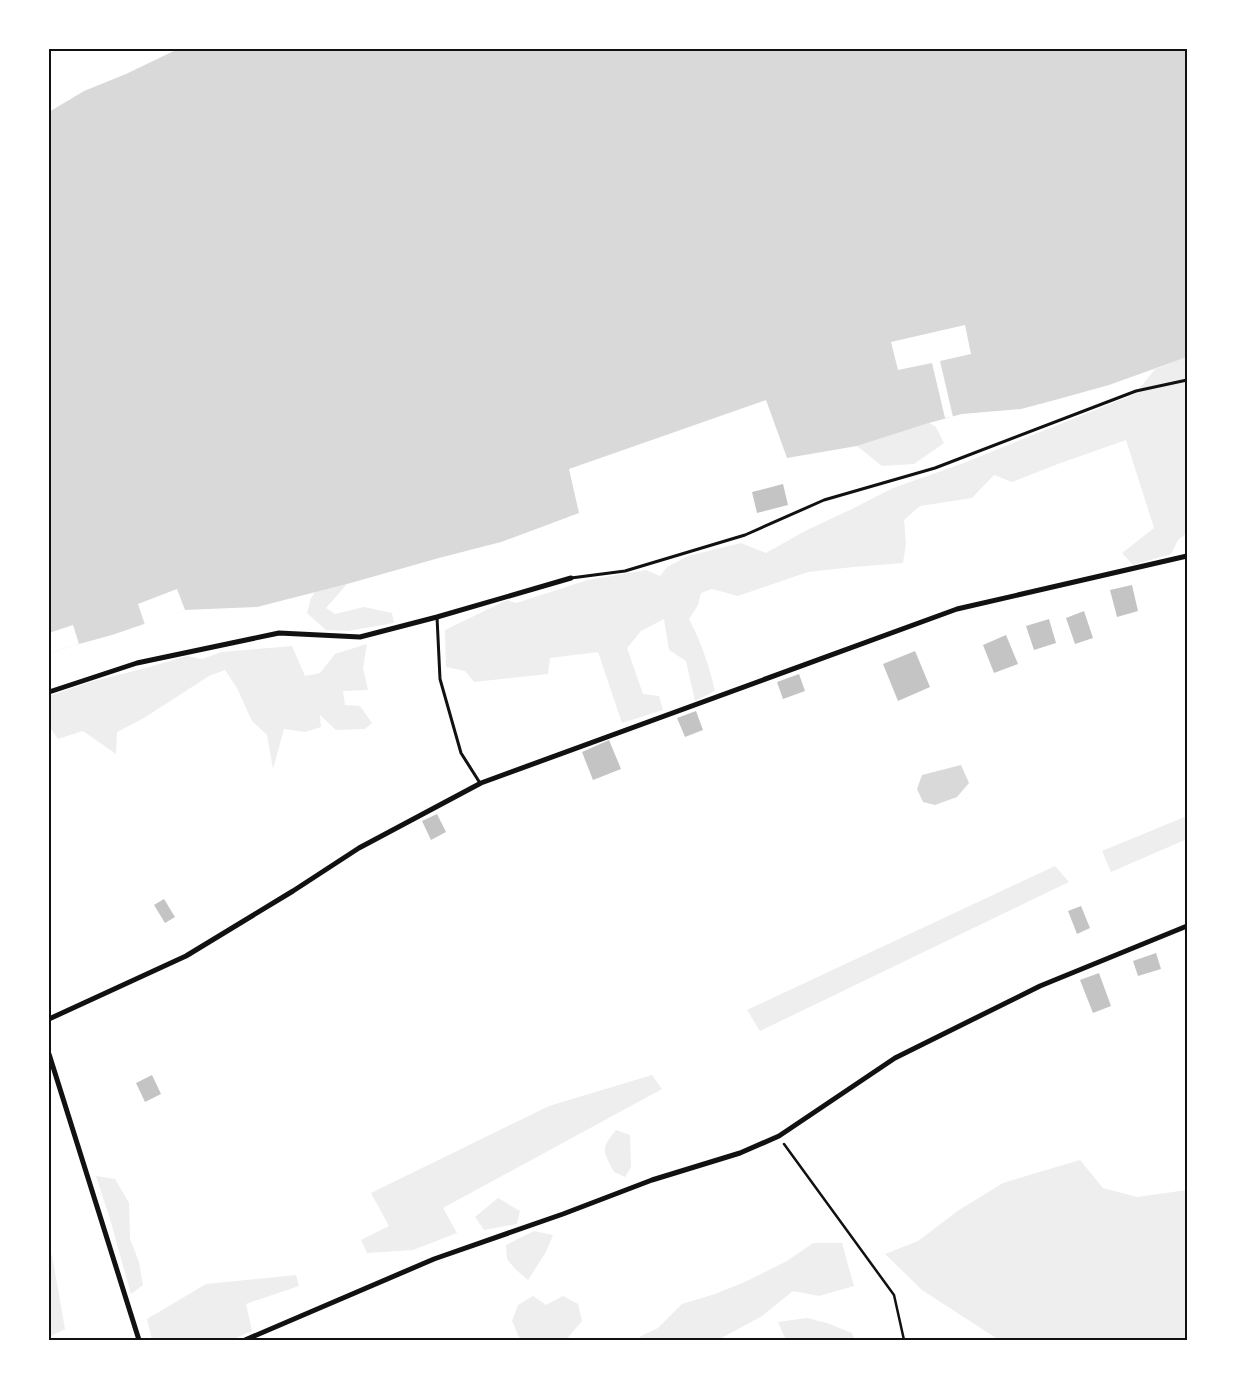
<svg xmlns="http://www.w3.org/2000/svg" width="1236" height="1389" viewBox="0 0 1236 1389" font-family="Arial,sans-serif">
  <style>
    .green { fill: #eee }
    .water { fill: #d9d9d9 }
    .pier { fill: #fff }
    .building { fill: #c4c4c4 }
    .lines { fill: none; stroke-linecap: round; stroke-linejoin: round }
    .path { stroke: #111; stroke-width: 2.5 }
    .service { stroke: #111; stroke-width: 3 }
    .minor { stroke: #111; stroke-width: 5 }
    .neatline { fill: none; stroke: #111; stroke-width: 2 }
  </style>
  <rect width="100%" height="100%" fill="#fff"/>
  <g class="green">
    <path d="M1187,357v176l-9,7 -7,14 -38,11 -11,-12 32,-25 -28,-88 -68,24 -46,18 -18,-7 -22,23 -52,8 -16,14 2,24 -3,19 -50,4 -45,5 -70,24 -26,-7 -11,4 -3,12 -9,14c12,23 20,46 26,72l-20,10 -9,-40 -17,-11 -5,-31 -23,12 -14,17 16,46 16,2 4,14 -41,13 -24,-71 -48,6 -2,16 -74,8 -9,-11 -19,-4 -1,-37 62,-30 9,3 72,-23 58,-10 14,6 7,-9 21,-11 53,-13 25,10 41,-23 47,-22 39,-20 68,-24 174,-70 20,-25z"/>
    <path d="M929,423l7,4 8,16 -30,21 -32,2 -25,-20z"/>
    <path d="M347,584l-21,24 9,6 29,-7 28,6 2,10 -46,8 -22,-1 -19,-17 4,-15 4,-6z"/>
    <path d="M367,644l-4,24 5,22 -25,1 2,14 15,1 12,17 -7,6 -29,1 -16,-15 1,12 -16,5 -21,-3 -11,40 -6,-34 -15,-14 -15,-33 -12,-18 -16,6 -65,42 -27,14 -1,22 -33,-23 -25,8 -9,-13v-30l41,-14 56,-14 41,-12 15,3 20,-7 70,-6 13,30 15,-3 15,-19z"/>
    <path d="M1187,816v23l-76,33 -9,-21z"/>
    <path d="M1055,866l14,16 -309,149 -13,-21z"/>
    <path d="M652,1075l10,14 -219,119 14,25 -44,17 -46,3 -6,-13 28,-14 -18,-33 178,-87z"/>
    <path d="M616,1130l14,5 1,32 -6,10 -11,-5c-11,-22 -14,-22 2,-42z"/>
    <path d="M1080,1160l23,28 34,9 50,-7v150h-188l-77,-50 -37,-36 33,-13 41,-31 44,-27z"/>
    <path d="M96,1176l19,3 14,24 1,36 9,23 4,23 -12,9 -21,-75z"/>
    <path d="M498,1198l22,13 -3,13 -33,6 -9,-13z"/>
    <path d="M534,1231l19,4 -7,17 -18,28 -13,-11 -8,-10 -1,-14z"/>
    <path d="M813,1243h29l12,43 -35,10 -26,-5 -31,25 -44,24h-80l3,-4 17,-8 24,-24 33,-10 32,-13 40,-20z"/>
    <path d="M52,1255l13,74 -16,8v-81z"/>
    <path d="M296,1275l3,11 -53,18 6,27 -21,9h-79l-5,-21 59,-35z"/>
    <path d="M533,1296l13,9 17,-9 15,8 4,17 -16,19h-42l-5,-3 -7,-16 6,-16z"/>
    <path d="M807,1318l20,5 25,10 3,7h-69l-8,-18z"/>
  </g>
  <g class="water">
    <path d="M178,49h1009v308l-78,28 -54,15 -34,9 -59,5 -33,9 -72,23 -70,12 -21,-58 -197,69 10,44 -78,29 -62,16 -92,26 -90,23 -72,3 -73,25 -33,9 -30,9v-541l35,-21 42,-17z"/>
    <path d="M961,765l8,18 -12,14 -22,8 -12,-3 -6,-13 5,-14z"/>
  </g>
  <g class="pier">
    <path d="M965,325l6,29 -31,7 13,56 -8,1 -13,-55 -34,7 -7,-28z"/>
    <path d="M177,589l8,21 -40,15 -7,-21z"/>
    <path d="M73,625l6,19 -30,9v-20z"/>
  </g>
  <g class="building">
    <path d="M783,484l5,21 -31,8 -5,-21z"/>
    <path d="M1132,585l6,26 -21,6 -7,-27z"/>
    <path d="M1084,611l9,27 -18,6 -9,-26z"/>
    <path d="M1049,619l7,24 -22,7 -8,-24z"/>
    <path d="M1006,635l12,29 -24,9 -11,-28z"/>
    <path d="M915,651l15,36 -32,14 -15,-37z"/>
    <path d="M799,674l6,17 -22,8 -6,-17z"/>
    <path d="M696,711l7,19 -18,7 -8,-19z"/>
    <path d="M609,740l12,29 -28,11 -11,-28z"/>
    <path d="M437,814l9,18 -15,8 -9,-19z"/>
    <path d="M164,899l11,18 -10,6 -11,-18z"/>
    <path d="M1081,906l9,22 -13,6 -9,-23z"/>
    <path d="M1156,953l5,16 -23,7 -5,-15z"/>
    <path d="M1099,973l12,33 -18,7 -13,-33z"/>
    <path d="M152,1075l9,19 -16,8 -9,-19z"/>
  </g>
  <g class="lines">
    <path class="path" d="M784,1144l110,151 10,45"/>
    <g class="service">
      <path d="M571,578l54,-7 120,-36 79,-35 111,-32 201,-77 51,-11"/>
      <path d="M437,617l3,62 21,74 19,30"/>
    </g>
    <g class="minor">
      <path d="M49,692l88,-29 142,-30 81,4 77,-20 134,-39"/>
      <path d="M49,1019l137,-63 107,-65 66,-43 122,-65 476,-174 230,-53"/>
      <path d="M49,1054l90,286"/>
      <path d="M245,1340l189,-81 129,-45 89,-34 88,-27 39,-17 116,-78 145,-72 147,-60"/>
    </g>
  </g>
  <rect width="1236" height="1389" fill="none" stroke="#ffffff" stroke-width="100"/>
  <rect x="50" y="50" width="1136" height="1289" class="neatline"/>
</svg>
